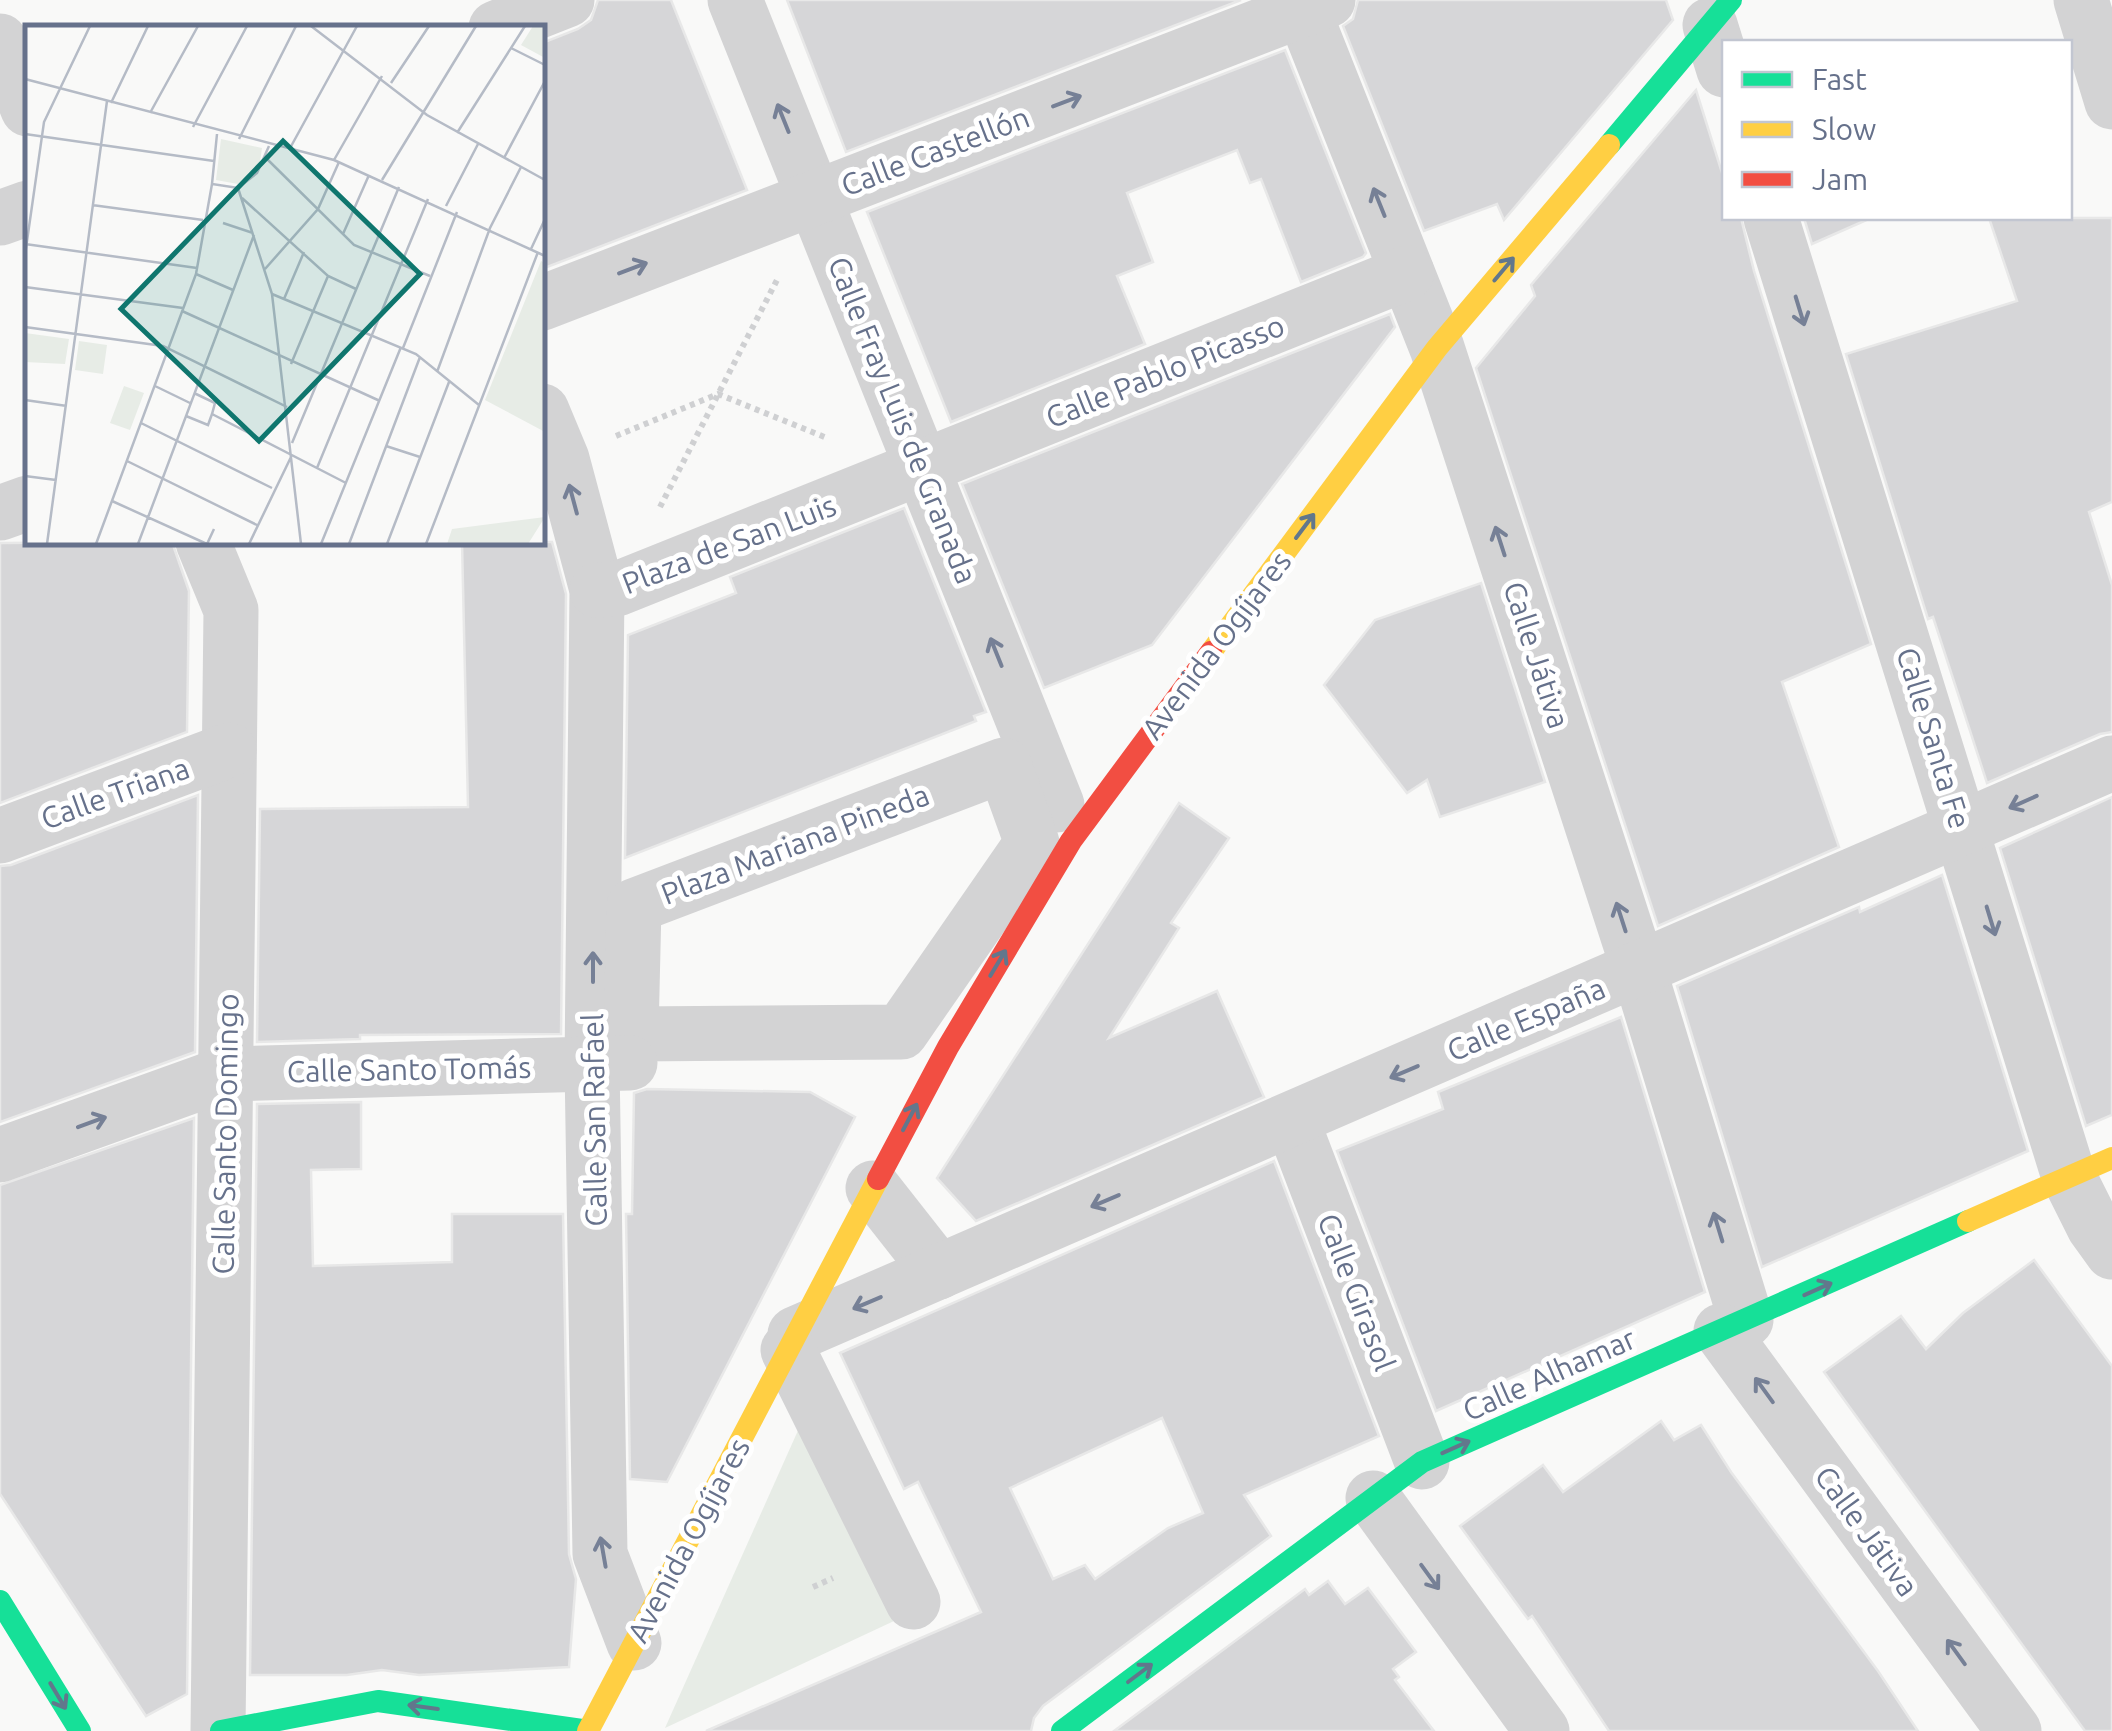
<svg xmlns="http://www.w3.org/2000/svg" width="2112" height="1731" viewBox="0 0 2112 1731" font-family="Ubuntu,sans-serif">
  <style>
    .green { fill: #e7ece6 }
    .building { fill: #d6d6d8; stroke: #e8e8e8; stroke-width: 2.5; fill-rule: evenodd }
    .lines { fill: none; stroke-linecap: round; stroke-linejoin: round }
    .path { stroke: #cfd0d2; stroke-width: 6; stroke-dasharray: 5 5; stroke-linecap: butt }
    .street { stroke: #d3d3d4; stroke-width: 55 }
    .fast { stroke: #16e098; stroke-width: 22 }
    .slow { stroke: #ffcf43; stroke-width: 22 }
    .jam { stroke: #f24e42; stroke-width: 22 }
    .oneway { stroke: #768096 }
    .oneway2 { stroke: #62778c }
    .labels { text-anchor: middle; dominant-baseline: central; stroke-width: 10; stroke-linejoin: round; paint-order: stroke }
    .street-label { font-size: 30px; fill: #66718b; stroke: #fff }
    .inset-road { fill: none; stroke: #b5bbc6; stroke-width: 2.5 }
    .view { fill: #0f766e; fill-opacity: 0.15; stroke: #0f766e; stroke-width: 5 }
    .inset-edge { fill: none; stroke: #66718b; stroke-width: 5 }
  </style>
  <rect width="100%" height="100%" fill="#f9f9f8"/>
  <path class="green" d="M800,1426l94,195 -229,107z"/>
  <g class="building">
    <path d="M598,0h73l76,190 -205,79v-226l36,-14 13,-9z"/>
    <path d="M787,0h454l-395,152z"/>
    <path d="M1358,0h308l7,20 -169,200 -7,-16 -73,27 -81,-205 10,-7z"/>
    <path d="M1285,50l81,203 -3,4 -62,25 -40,-103 -11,4 -13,-33 -110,43 26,69 -36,14 28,68 -194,78 -84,-210z"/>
    <path d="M1696,90l28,89v39h17l13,53 117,373 -89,38 57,165 -181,79 -182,-558 59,-72 -4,-11z"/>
    <path d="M1804,218h67l-59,26z"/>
    <path d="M1989,218h123v284l-23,10 23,73v147l-12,2 -113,49 -54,-166 -5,2 -82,-265 171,-53z"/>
    <path d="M1390,314l5,13 -243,318 -108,43 -82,-204z"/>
    <path d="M904,508l82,204 -12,4 2,5 -351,137 3,-223 108,-42 -6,-16z"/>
    <path d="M172,542l17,49 -2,141 -187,71v-260z"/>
    <path d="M462,542h90l14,52 -5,440 -201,1v4l-103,3 3,-233 208,-2z"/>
    <path d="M1481,583l64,199 -105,35 -13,-37 -20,13 -83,-108 51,-65z"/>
    <path d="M198,795l-3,257 -195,70v-256l11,-1z"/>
    <path d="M2112,797v318l-26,11 -86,-278z"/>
    <path d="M1179,803l50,35 -58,85 8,5 -70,110 108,-47 47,106 -288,124 -39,-43z"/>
    <path d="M1942,875l86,276 -266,116 -85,-281 182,-79 1,5z"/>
    <path d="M1621,1017l84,275 -269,119 -99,-260 106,-42 -5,-17z"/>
    <path d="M647,1089l163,3 45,25 -188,365 -37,-3 -4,-265h6l2,-121z"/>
    <path d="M361,1102v67l-50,1 2,96 139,-4v-48h111l6,340 7,25 -7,88 -150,8 -37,-5 -35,5h-97l7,-571z"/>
    <path d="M194,1118l-7,576 -41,22 -146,-222v-309z"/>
    <path d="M1274,1161l105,275 -135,59 27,41 -228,170 -9,12 -3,13h-325l275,-119 -63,-130 -14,7 -64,-136zM1162,1418l41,95 -35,15 -73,51 -10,-14 -32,14 -43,-91z"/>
    <path d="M2034,1260l78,106v365h-27l-261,-359 77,-56 25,33 37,-36z"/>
    <path d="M1661,1421l13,19 27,-15 30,47 147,199 40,60h-309l-77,-115 -4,3 -68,-93 83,-61 20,27z"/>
    <path d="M1328,1581l17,23 23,-16 48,64 -23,17 6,8 -4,3 39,51h-320l191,-142 4,6z"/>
  </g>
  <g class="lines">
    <g class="path">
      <path d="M616,436l102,-42 109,44"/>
      <path d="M660,507l118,-229"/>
      <path d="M813,1587l20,-9"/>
    </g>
    <g class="street">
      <path d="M735,0l322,805"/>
      <path d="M1299,0l138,348 202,622 107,350"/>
      <path d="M2081,0l31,102"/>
      <path d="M1710,25l14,45"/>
      <path d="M496,28l71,-28"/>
      <path d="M0,41l28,68"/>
      <path d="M0,218l28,-10"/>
      <path d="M1771,218l298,959 25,50 18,25"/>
      <path d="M542,303l786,-303"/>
      <path d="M542,411l20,48 35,131 -5,475 8,489 34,89"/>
      <path d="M0,513l28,-10"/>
      <path d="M203,542l28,68 -13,1121"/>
      <path d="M597,590l20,-1 790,-316"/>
      <path d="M1004,765l28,78 -131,189 -270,2 3,-128z"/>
      <path d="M0,836l229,-86"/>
      <path d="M1292,1121l130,341"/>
      <path d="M0,1155l225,-81 405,-11"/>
      <path d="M873,1188l66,84"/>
      <path d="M1721,1331l293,400"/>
      <path d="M795,1334l1317,-571"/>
      <path d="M788,1350l125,252"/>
      <path d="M1373,1498l169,233"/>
    </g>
    <g class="fast">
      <path d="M1609,145l122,-145"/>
      <path d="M0,1601l80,130"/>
      <path d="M221,1731l157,-30 211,30"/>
      <path d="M1062,1731l360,-269 546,-241"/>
    </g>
    <g class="slow">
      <path d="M1211,652l226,-304 172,-203"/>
      <path d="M1968,1221l144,-63"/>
      <path d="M588,1731l290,-552"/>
    </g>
    <path class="jam" d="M878,1179l70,-132 123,-206 140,-189"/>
  </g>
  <defs><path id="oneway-shaft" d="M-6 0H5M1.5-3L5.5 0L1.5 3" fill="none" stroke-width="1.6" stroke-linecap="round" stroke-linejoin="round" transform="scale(2.5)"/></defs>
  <g class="oneway">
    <use href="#oneway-shaft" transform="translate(1067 101) rotate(-21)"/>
    <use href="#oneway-shaft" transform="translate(783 118) rotate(-112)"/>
    <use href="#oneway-shaft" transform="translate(1379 202) rotate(-112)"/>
    <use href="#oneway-shaft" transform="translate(633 268) rotate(-21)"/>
    <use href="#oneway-shaft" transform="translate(1800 311) rotate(73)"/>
    <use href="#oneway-shaft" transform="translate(573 499) rotate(-105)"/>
    <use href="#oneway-shaft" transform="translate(1500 541) rotate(-108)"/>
    <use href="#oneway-shaft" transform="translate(996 652) rotate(-112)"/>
    <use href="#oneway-shaft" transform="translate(2023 802) rotate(156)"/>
    <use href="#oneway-shaft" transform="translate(1621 917) rotate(-108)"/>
    <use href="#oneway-shaft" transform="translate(1991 921) rotate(73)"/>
    <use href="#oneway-shaft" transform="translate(593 967) rotate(-90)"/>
    <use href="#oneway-shaft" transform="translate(1404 1072) rotate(157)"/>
    <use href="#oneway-shaft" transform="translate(92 1122) rotate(-20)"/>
    <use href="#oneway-shaft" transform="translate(1105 1201) rotate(157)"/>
    <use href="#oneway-shaft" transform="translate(1718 1227) rotate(-107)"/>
    <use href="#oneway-shaft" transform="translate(867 1303) rotate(157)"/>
    <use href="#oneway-shaft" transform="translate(1764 1390) rotate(-126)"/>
    <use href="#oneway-shaft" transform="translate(603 1552) rotate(-100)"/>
    <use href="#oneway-shaft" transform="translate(1430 1577) rotate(54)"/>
    <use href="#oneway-shaft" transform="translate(1956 1652) rotate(-126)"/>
  </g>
  <g class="oneway2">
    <use href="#oneway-shaft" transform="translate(1504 269) rotate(-50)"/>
    <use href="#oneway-shaft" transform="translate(1305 526) rotate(-53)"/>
    <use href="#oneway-shaft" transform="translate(998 963) rotate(-59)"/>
    <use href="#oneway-shaft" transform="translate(910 1117) rotate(-62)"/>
    <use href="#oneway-shaft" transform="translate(1818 1289) rotate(-24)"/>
    <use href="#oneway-shaft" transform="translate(1456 1447) rotate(-24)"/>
    <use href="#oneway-shaft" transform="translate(1140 1673) rotate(-37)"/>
    <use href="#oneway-shaft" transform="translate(58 1696) rotate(59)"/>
    <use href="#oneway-shaft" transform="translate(423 1707) rotate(-172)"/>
  </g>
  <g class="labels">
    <g class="street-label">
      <text transform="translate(935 151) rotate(-21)">Calle Castellón</text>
      <text transform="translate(1165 371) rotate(-22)">Calle Pablo Picasso</text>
      <text transform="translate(903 420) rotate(68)">Calle Fray Luis de Granada</text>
      <text transform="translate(729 544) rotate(-21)">Plaza de San Luis</text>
      <text transform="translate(1216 645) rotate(-53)">Avenida Ogíjares</text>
      <text transform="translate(1537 655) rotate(72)">Calle Játiva</text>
      <text transform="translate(1934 738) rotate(73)">Calle Santa Fe</text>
      <text transform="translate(115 793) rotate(-20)">Calle Triana</text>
      <text transform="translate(795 844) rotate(-21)">Plaza Mariana Pineda</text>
      <text transform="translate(1526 1019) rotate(-23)">Calle España</text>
      <text transform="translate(409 1069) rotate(-1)">Calle Santo Tomás</text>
      <text transform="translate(594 1120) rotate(-91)">Calle San Rafael</text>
      <text transform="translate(225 1134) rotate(-89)">Calle Santo Domingo</text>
      <text transform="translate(1357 1292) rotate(69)">Calle Girasol</text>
      <text transform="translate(1549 1374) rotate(-24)">Calle Alhamar</text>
      <text transform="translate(1867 1531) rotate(54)">Calle Játiva</text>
      <text transform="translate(688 1540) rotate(-62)">Avenida Ogíjares</text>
    </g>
  </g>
  <g transform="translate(25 25)">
    <rect width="520" height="520" fill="#f9f9f8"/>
    <path d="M508,1h12v32l-24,-13zM196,114l41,9 -2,14 -22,22 -22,-4zM516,236l4,2v169l-60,-32zM0,308l44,6 -4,25 -40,-2zM54,316l28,4 -4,29 -28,-4zM99,361l20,7 -14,37 -20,-7zM520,492l-17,27h-81l5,-15z" fill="#e7ece6"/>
    <path class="inset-road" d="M286,1l116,89 118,65M486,23l34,17M0,54l309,81 211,96M366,58l38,-57M86,78l37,-77M125,88l48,-87M168,102l54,-101M432,108l68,-107M0,109l189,27M192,109l-5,50 26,4 19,-15 12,-27M214,114l57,-113M264,125l68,-124M241,133l88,87 76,31M479,133l41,-77M309,135l48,-84M357,155l94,-154M213,163l34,106 29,250M217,173l86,78 28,13M67,180l111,15M421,181l32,-62M198,198l30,10M318,209l26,-59M0,219l172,24M506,224l14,-30M0,230l19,-133 46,-96M240,244l53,-60 21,-47M171,249l37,16M0,262l158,21M247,269l144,60 63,51M259,274l20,-47M157,286l198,90M0,302l138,19 124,61M378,323l54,-136M266,339l37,-88M412,347l53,-144 31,-61M130,361l35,17M0,375l42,6M187,389l134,69M161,391l22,9 4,-11 3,-11 -21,-10M116,398l131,65M267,418l107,-256M361,421l34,11M102,436l130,64M292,443l111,-269M0,451l31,4M87,476l95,43 7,-15M22,519l60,-443M71,519l100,-270 16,-90M113,519l116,-309M224,519l42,-87M296,519l80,-197M324,519l71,-187M362,519l62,-162M401,519l112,-292"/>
    <path class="view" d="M258,116l137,133 -161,167 -138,-132z"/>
    <rect width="520" height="520" class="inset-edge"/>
  </g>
  <rect x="1722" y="40" width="350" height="180" fill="#ffffff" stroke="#c2c6d1" stroke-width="2.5"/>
  <rect x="1742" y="72" width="50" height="15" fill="#16e098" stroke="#c2c6d1" stroke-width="2.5"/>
  <text x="1812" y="90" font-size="30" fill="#66718b">Fast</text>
  <rect x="1742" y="122" width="50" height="15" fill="#ffcf43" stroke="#c2c6d1" stroke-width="2.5"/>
  <text x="1812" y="140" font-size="30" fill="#66718b">Slow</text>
  <rect x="1742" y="172" width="50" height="15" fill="#f24e42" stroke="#c2c6d1" stroke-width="2.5"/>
  <text x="1812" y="190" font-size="30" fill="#66718b">Jam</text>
</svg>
